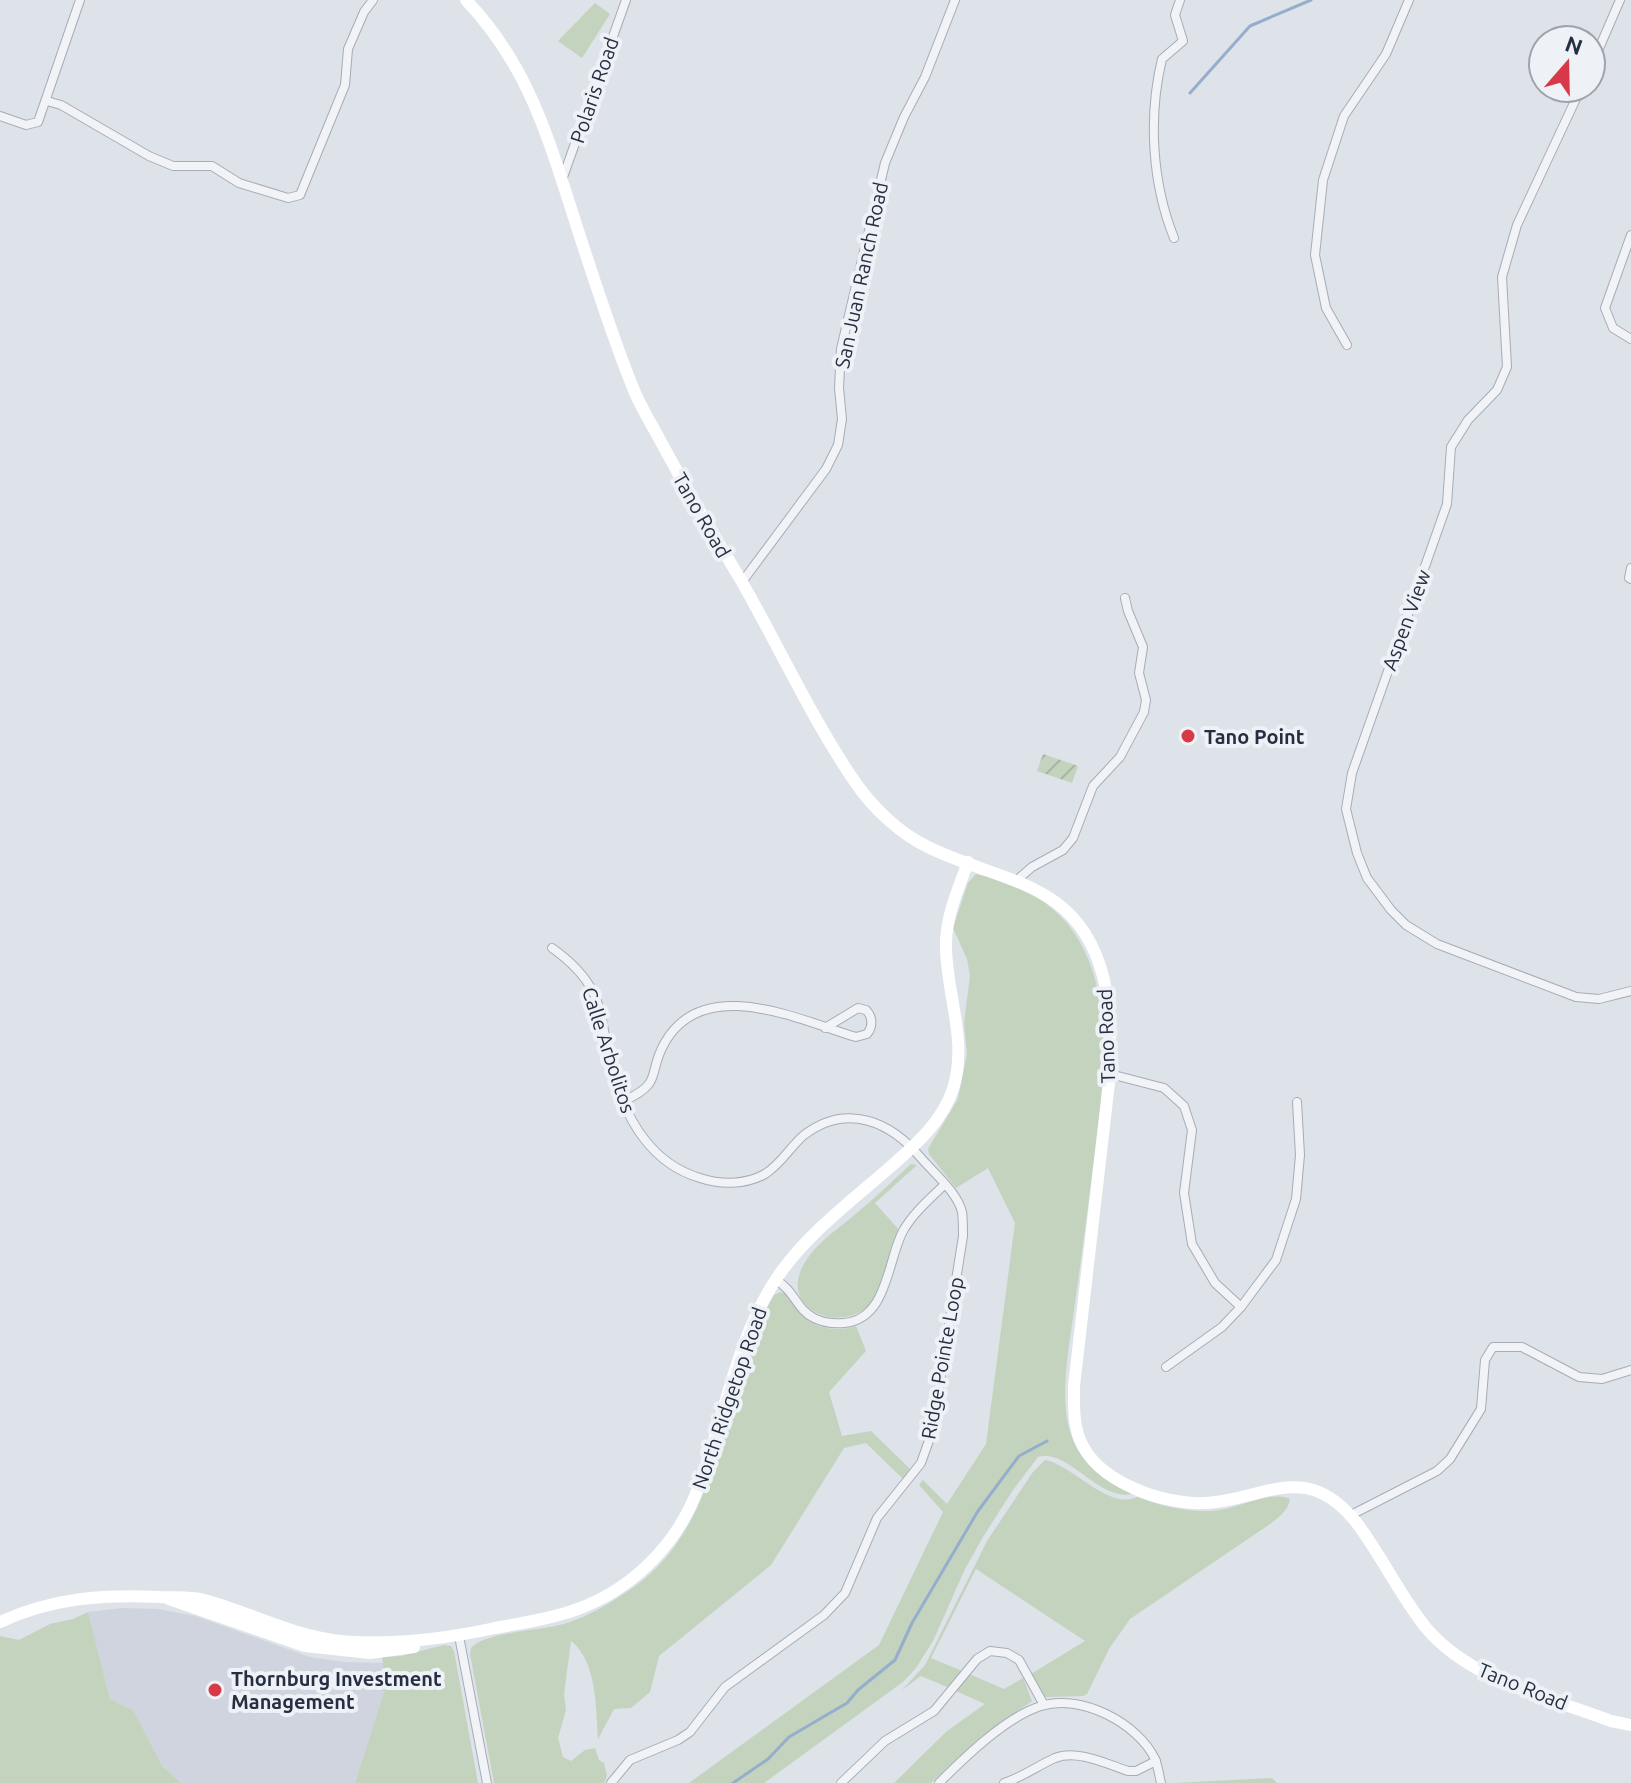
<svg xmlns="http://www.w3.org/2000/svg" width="1631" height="1783" viewBox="0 0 1631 1783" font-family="Ubuntu,sans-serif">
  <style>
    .built { fill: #d0d4de }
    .green { fill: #c3d3be }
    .garden { fill: url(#garden-furrows) }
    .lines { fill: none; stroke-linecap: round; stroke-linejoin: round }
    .stream { stroke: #96adcc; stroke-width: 3 }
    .street-casing { stroke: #a7acb7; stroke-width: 10 }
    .street { stroke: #f1f3f7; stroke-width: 8 }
    .secondary { stroke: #fff; stroke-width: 12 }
    .poi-dot { fill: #d83948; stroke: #eef1f6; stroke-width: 3 }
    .labels { text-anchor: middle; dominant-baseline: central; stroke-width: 8; stroke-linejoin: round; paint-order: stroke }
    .street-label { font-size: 20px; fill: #262e41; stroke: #eef1f6 }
    .poi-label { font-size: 20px; font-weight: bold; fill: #262e41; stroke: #eef1f6; text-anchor: start }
  </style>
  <defs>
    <pattern id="garden-furrows" width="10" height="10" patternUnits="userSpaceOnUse" patternTransform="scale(2)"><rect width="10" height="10" fill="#c3d3be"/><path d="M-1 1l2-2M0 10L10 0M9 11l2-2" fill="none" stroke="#a7b5a4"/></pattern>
  </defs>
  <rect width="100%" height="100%" fill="#dee2e9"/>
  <path class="built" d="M122,1608l35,1 38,7 115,41 34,5 41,1 2,24 -32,96h-174l-19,-17 -28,-55 -24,-12 -22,-87z"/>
  <g class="green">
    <path d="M595,3l15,11 -28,44 -24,-17z"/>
    <path d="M976,874c151,30 133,175 117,292 -6,51 -13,101 -20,151 -5,39 -17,95 4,131 12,22 34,34 55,46 -32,8 -66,-47 -94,-37l-25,33 -30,47 -18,32 -32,72 -17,27 -13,14 -139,101h-75l190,-138 64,-133 -24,-27 4,-5 24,24 39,-60 29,-221 -27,-55 -32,20 -27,-34 -1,-5 30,-50 9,-45 -3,-31 6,-47 -3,-17 -14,-31 15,-45z"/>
    <path d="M911,1164l6,1 -42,38 25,28c-15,21 -13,54 -30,73 -27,29 -87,8 -69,-34 9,-21 29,-35 46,-49 22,-17 43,-38 64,-57z"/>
    <path d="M781,1292c11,4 13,14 21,23 13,14 36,17 54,11l10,25 -37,41 13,44 29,-5 39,38 -7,10 -37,-36 -22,5 -73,117 -112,91 -9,36 -19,16 -17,1 -16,30c-2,-30 -1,-78 -27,-98l-7,53 2,16 -8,28 5,19 8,4 14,-11 10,-2 4,12 5,3 3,13 -3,7h-110l-24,-129 1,-6c16,-17 69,-17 93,-24 26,-8 48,-22 70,-37 92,-65 88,-201 140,-292z"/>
    <path d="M1045,1460c26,4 64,51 92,37 24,9 48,15 74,14 22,0 61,-22 79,-12 -2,12 -11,18 -20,25l-140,95 -21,30 -22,45 -4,2 -37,1 -5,-3 -10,-20 54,-33 -109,-72 -45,89 31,13 -13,17 -28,-12 -19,14 23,-25 62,-124 46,-69z"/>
    <path d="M88,1612l22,87 24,12 28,55 19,17h-181v-147l19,4 31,-16 23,-5z"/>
    <path d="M444,1645l7,1 3,5 24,132h-123l31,-96 -4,-30 19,-1z"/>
    <path d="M969,1674l35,15 19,-11 9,23 -51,36 -50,46h-37l53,-52 38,-27 -29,-13z"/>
    <path d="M1272,1778l5,5h-102z"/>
  </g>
  <path class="garden" d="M1043,754l35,12 -6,17 -35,-12z"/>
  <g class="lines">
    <g class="stream">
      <path d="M1190,93l60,-67 61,-26"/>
      <path d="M733,1783l35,-24 21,-22 58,-34 11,-13 37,-30 17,-37 66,-112 41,-55 28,-15"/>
    </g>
    <g class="street-casing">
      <g id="street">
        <path d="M1591,67l29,-67"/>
        <path d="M1581,88l-64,137 -15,52 5,90 -10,23 -29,30 -17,27 -4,57 -95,269 -6,36 11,44 10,25 24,32 15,15 31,19 139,53 23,2 32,-8"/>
        <path d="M47,101l14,4 88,51 24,10h39l27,17 49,15 12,-3 45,-110 3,-36 16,-37 9,-12"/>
        <path d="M0,116l26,9 12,-3 42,-122"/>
        <path d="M562,180l64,-180"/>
        <path d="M1631,235l-26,73 8,20 18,11"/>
        <path d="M1174,238c-22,-55 -26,-121 -12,-179l21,-18 -8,-26 5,-15"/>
        <path d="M1347,345l-21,-37 -11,-53 8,-75 21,-64 42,-62 23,-54"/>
        <path d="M1631,568l-2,10 2,1"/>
        <path d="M742,582l84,-113 12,-24 4,-26 -3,-31 2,-39 44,-186 19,-46 21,-40 30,-77"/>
        <path d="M1017,880l15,-13 31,-17 10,-12 20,-52 27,-29 24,-45 2,-12 -7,-27 4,-26 -15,-36 -3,-13"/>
        <path d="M552,948c17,12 32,26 41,44 10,20 11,44 16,66 12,51 37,104 91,120 21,7 45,7 65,-4 16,-10 25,-27 39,-39 43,-33 87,-13 117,23 13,15 36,34 41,54 1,7 1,17 1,24l-31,196 -11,31 -44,55 -32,75 -21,22 -99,72 -35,45 -12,8 -48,20 -19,23"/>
        <path d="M1110,1074l54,14 20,18 8,24 -8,63 8,51 23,39 26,24"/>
        <path d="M624,1101c40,-19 23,-26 40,-57 39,-71 135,-24 192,-7l11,-3c6,-7 6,-17 -1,-24l-8,-2 -33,20"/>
        <path d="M776,1280c19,11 20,29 38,38 10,5 20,6 30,5 44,-4 43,-62 59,-92 10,-18 27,-32 41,-46"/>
        <path d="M1166,1367l56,-40 19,-20 35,-47 20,-61 4,-44 -3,-53"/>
        <path d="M1351,1515l86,-44 13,-12 31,-50 4,-49 8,-13h29l57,30 23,2 29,-9"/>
        <path d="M459,1636l28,147"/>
        <path d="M841,1783l44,-42 49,-30 43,-52 13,-8 17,2 12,7 25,45"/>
        <path d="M939,1783c26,-26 67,-66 102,-77 39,-13 97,17 114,53 3,7 4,16 6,24"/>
        <path d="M1004,1783c19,-6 33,-17 51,-25 22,-9 52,6 73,13h8l20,-10"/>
      </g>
    </g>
    <use href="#street" class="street"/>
    <g class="secondary">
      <path d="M466,0c62,65 82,137 109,221 18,56 36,112 58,167 7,18 18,35 27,52 26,49 54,95 82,142 38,67 70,137 113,200 18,26 44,51 73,65 73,36 150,33 175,129 8,31 7,65 7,98l-36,312c0,17 -1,37 6,54 17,42 83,65 125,63 60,-3 100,-44 151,19 26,34 44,74 71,107 45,52 121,68 184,92l20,4"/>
      <path d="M169,1599l136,47 65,7 44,-6"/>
      <path d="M0,1622c52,-24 104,-28 160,-25 16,1 29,-1 44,3 53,14 94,40 151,42 48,2 94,-4 140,-14 27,-5 55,-9 80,-18 57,-20 103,-66 123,-122 27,-71 38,-153 83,-216 29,-40 70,-71 107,-103 27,-24 53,-45 65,-80 15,-48 -6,-93 -7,-141 -1,-30 12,-58 22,-86"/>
    </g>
  </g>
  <g class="poi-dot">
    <circle cx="1188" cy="736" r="8"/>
    <circle cx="215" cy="1690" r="8"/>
  </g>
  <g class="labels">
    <g class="street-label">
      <text transform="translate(594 90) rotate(-71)">Polaris Road</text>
      <text transform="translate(861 275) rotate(-78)">San Juan Ranch Road</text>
      <text transform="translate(702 515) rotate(60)">Tano Road</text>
      <text transform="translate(1406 620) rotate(-70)">Aspen View</text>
      <text transform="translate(1106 1036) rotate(-92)">Tano Road</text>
      <text transform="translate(609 1050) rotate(72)">Calle Arbolitos</text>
      <text transform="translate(942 1358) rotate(-80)">Ridge Pointe Loop</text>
      <text transform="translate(729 1398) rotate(-71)">North Ridgetop Road</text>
      <text transform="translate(1523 1686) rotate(22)">Tano Road</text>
    </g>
    <g class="poi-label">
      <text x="1204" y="736">Tano Point</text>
      <text x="231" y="1678">Thornburg Investment<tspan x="231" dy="23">Management</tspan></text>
    </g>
  </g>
  <g transform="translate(1567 64) rotate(20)"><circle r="38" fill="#eef1f6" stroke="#9ea3ae" stroke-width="2"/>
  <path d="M0-6L14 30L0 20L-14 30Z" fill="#d83948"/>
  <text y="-12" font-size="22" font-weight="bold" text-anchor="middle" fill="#262e41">N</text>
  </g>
</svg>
